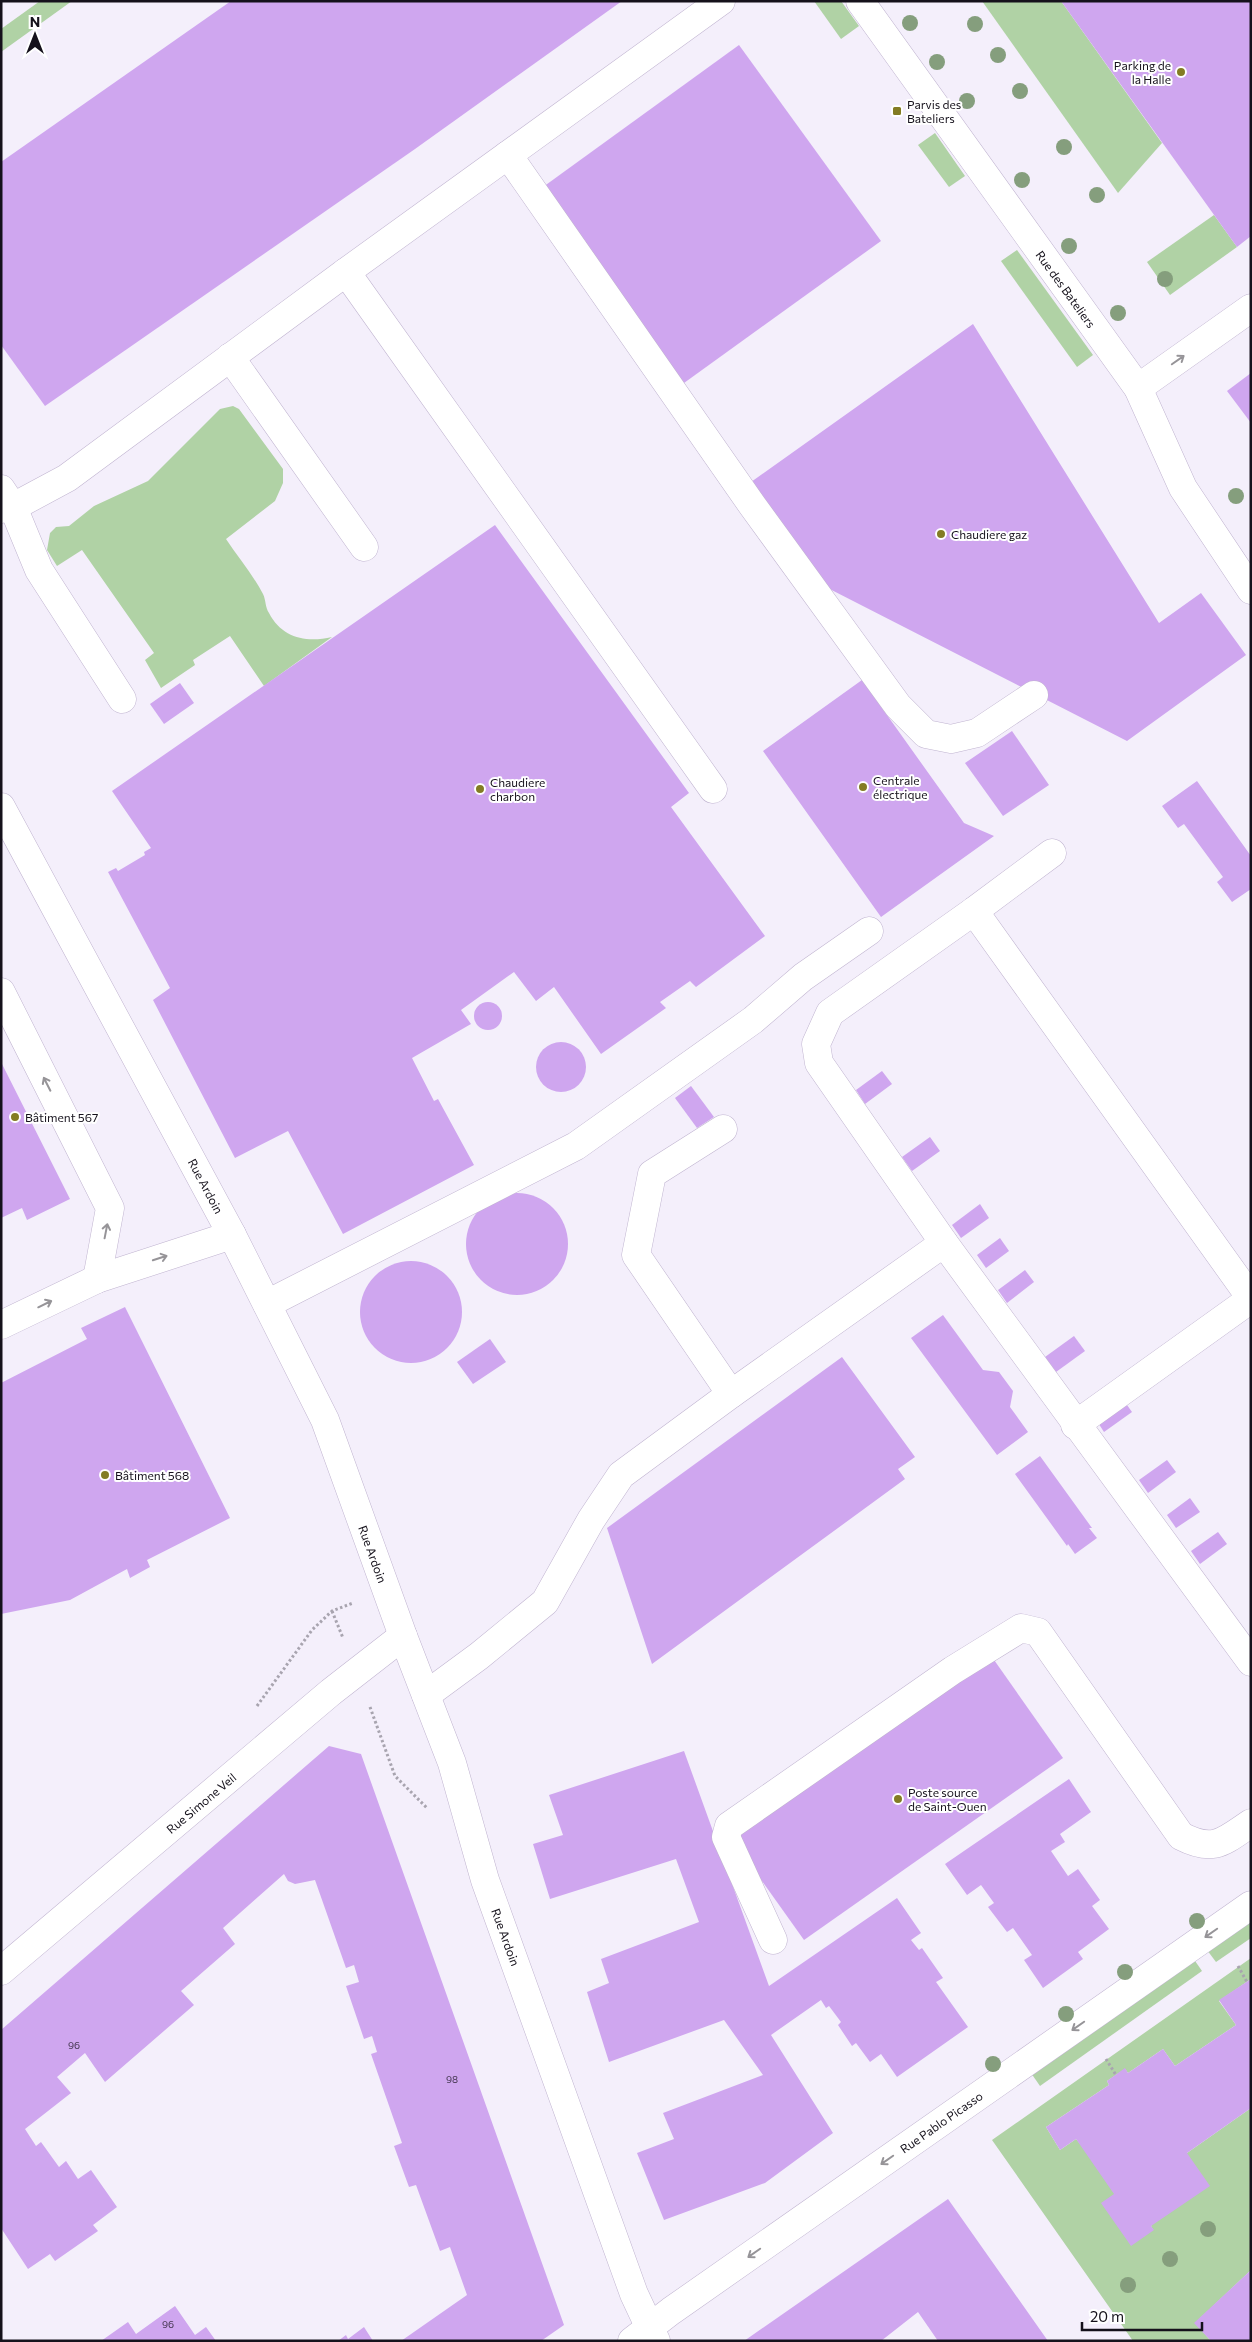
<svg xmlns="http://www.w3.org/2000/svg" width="1252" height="2342" viewBox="0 0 1252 2342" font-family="Commissioner,sans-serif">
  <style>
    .green { fill: #b0d2a5 }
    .building { fill: #cfa6ef }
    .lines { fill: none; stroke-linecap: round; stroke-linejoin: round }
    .minor-casing { stroke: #c0b4d0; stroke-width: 29 }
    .path { stroke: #a8a4af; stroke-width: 3; stroke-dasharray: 2.5 2.5; stroke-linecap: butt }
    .minor { stroke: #fff; stroke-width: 28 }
    .tree { fill: #859e7d }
    .oneway { stroke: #969498 }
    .poi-dot { fill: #837c23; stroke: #fff; stroke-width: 2 }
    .labels { text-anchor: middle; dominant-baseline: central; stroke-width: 4; stroke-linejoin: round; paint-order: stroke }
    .number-label { font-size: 10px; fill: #443650 }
    .poi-label { font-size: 12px; fill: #15111b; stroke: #fff; text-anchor: start }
    .street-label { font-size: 12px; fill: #15111b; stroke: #fff }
  </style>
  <rect width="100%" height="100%" fill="#f4effb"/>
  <g class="green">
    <path d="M40,1h32l-71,51v-23z"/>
    <path d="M814,1h27l18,25 -18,13z"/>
    <path d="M982,1h79l101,142 -44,50z"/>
    <path d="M935,133l30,43 -16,11 -31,-42z"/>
    <path d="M1214,215l23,32 -67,48 -23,-33z"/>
    <path d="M1017,250l76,105 -16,12 -76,-106z"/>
    <path d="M233,406l6,3 44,60v14l-8,18 -49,38c12,18 27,36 37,55 3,6 2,13 6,19 13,25 37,30 63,24l-68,49 -34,-50 -37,24 2,5 -34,23 -16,-28 9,-7 -72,-103 -25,16 -10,-16 3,-17 6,-6 13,-1 25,-20 54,-25 72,-72z"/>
    <path d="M1251,1919v19l-35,24 -9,-12z"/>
    <path d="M1193,1958l9,13 -162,115 -9,-13z"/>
    <path d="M1251,1958v21l-32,22 17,24 -61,41 -12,-17 -35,24 -3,-4 -18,12 2,4 -63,42 14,23 16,-11 77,91 -2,-4 36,-73 64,-45v162l-56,53 16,18h-78l-141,-201z"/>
  </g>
  <g class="building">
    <path d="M231,1h391l-207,148 -370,257 -44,-61v-183z"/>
    <path d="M1061,1h190v235l-14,11z"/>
    <path d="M739,45l142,196 -197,142 -141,-196z"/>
    <path d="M973,324l186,299 42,-30 45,62 -119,86 -315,-161 -68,-93z"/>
    <path d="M1251,373v50l-24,-32z"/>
    <path d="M495,525l194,268 -18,14 94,129 -69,51 -6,-6 -30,21 6,6 -65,46 -47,-67 -18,14 -22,-29 -53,38 10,14 -59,34 22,43 4,-2 36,66 -131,69 -55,-103 -53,27 -82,-158 17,-12 -62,-116 8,-4 2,3 27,-16 -1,-3 7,-4 -39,-57z"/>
    <path d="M862,680l102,143 30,13 -113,81 -118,-166z"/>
    <path d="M180,683l14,20 -30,21 -14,-20z"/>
    <path d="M1012,731l37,54 -46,31 -38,-53z"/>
    <path d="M1197,781l54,75v33l-19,13 -15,-20 6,-5 -39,-53 -6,4 -16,-22z"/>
    <circle cx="488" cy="1016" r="14"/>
    <circle cx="561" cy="1067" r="25"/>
    <path d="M1,1062l69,137 -43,21 -5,-12 -21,10z"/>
    <path d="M882,1071l10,13 -27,20 -9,-14z"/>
    <path d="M691,1086l23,31 -17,11 -22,-30z"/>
    <path d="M930,1137l10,14 -28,20 -10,-14z"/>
    <circle cx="517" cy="1244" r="51"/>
    <path d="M980,1204l9,14 -28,20 -9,-13z"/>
    <path d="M1000,1238l9,13 -23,17 -9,-13z"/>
    <circle cx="411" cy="1312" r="51"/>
    <path d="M1025,1270l9,12 -27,21 -9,-13z"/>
    <path d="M125,1307l105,211 -83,42 3,7 -20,11 -3,-9 -57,31 -69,14v-231l86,-44 -6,-11z"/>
    <path d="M943,1315l40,55 16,2 14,19 -3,16 18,25 -31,23 -86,-117z"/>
    <path d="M1074,1336l11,15 -29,21 -11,-15z"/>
    <path d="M490,1339l16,23 -33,22 -16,-22z"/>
    <path d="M842,1357l73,100 -17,12 7,10 -253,185 -45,-136z"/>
    <path d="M1122,1398l10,14 -28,20 -9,-14z"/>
    <path d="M1040,1456l52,72h-3l8,10 -22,16 -7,-10 -1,2 -52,-72z"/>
    <path d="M1167,1460l9,12 -28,21 -9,-13z"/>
    <path d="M1190,1498l10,14 -24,16 -9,-13z"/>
    <path d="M1218,1532l9,12 -27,20 -9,-13z"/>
    <path d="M992,1657l71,101 -259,182 -72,-101z"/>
    <path d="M329,1746l32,8 203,571 -23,16h-140l66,-46 -17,-48 -10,4 -24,-66 -7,2 -15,-41 8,-3 -31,-89 6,-2 -5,-16 -8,3 -18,-53 13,-4 -5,-17 -8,3 -31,-88 -20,4 -7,-3 -4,-7 -61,54 12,16 -54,47 13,14 -89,77 -20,-29 -28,24 14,16 -46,36 11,17 5,-4 18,25 7,-6 12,18 13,-9 26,37 -24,18 5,6 -43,30 -5,-7 -22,15 -27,-41v-198z"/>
    <path d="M684,1751l85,235 128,-88 24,35 -10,7 8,10 3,-2 21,30 -7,4 32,45 -71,50 -16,-23 -11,8 -14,-19 -4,3 -14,-21 3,-3 -12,-16 -3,2 -5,-8 -50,35 62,98 -68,50 -101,37 -27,-67 37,-14 -11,-26 100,-38 -39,-55 -115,42 -22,-70 22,-9 -8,-24 98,-37 -23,-63 -126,40 -17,-55 30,-9 -14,-40z"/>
    <path d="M1069,1779l22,33 -31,22 5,8 -14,9 17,25 10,-7 22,31 -8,6 17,23 -31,23 5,7 -40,29 -19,-28 8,-5 -19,-27 -6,4 -19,-25 6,-4 -13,-18 -14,10 -22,-31z"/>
    <path d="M1251,1979v129l-64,45 23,33 -59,40 3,4 -23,16 -30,-43 13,-9 -38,-55 -16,11 -14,-23 63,-42 -2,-4 18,-13 3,5 35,-24 12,17 61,-41 -17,-25z"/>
    <path d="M948,2199l100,142h-110l-20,-29 -37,29h-137z"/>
    <path d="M1251,2270v71h-40l-17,-18z"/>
    <path d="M175,2306l20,29 11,-8 10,14h-115l27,-19 8,12z"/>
    <path d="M364,2327l9,14h-35l8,-6 2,4z"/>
  </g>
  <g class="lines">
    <g class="minor-casing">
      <g id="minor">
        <path d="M860,1l278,387 45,100 68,102"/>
        <path d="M508,155l244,350 146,201 28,28 25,5 26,-6 57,-38"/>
        <path d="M346,272l367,517"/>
        <path d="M230,357l134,190"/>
        <path d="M1138,388l113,-80"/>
        <path d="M1,489l12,18 26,63 83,129"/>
        <path d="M1,509l12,-2 54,-29 279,-206 375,-271"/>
        <path d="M1,807l231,428 93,185 78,216 49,127 33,117 149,414 22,47"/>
        <path d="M1052,853l-78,58 -144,102 -14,31 3,19 125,180 307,419"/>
        <path d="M974,911l277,387"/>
        <path d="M1,992l109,216 -13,71"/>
        <path d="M723,1129l-71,45 -16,81 95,139"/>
        <path d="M267,1304l309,-158 177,-126 50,-43 66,-46"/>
        <path d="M1,1325l96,-46 135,-44"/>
        <path d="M1075,1425l176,-126"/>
        <path d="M426,1695l53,-39 66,-54 46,-82 30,-45 110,-81 213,-151"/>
        <path d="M773,1940l-47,-103 3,-11 224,-156 68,-42 17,4 143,204c33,17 42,6 70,-13"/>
        <path d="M1,1971l330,-279 72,-56"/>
        <path d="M632,2341l39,-30 580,-406"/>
      </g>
    </g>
    <g class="path">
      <path d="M332,1611l11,27"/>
      <path d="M257,1706l55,-76 20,-19 21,-8"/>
      <path d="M370,1707l25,69 32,32"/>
      <path d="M1238,1966l9,16"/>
      <path d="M1106,2059l10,16"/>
    </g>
    <use href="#minor" class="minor"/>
  </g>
  <g class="tree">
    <circle cx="910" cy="23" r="8"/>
    <circle cx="975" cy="24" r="8"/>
    <circle cx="998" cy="55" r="8"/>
    <circle cx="937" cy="62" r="8"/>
    <circle cx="1020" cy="91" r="8"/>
    <circle cx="967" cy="101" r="8"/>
    <circle cx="1064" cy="147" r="8"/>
    <circle cx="1022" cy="180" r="8"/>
    <circle cx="1097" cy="195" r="8"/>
    <circle cx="1069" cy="246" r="8"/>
    <circle cx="1165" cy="279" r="8"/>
    <circle cx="1118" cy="313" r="8"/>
    <circle cx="1236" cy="496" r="8"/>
    <circle cx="1197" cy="1921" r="8"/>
    <circle cx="1125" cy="1972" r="8"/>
    <circle cx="1066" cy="2014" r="8"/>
    <circle cx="993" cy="2064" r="8"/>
    <circle cx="1208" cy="2229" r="8"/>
    <circle cx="1170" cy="2259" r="8"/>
    <circle cx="1128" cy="2285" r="8"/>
  </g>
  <defs><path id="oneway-shaft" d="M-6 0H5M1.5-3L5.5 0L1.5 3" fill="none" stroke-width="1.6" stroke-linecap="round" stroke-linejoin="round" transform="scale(1.25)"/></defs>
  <g class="oneway">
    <use href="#oneway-shaft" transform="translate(1178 360) rotate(-35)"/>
    <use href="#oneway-shaft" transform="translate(47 1084) rotate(-117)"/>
    <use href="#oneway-shaft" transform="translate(106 1231) rotate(-79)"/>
    <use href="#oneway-shaft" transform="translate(160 1258) rotate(-18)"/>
    <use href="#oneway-shaft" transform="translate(45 1304) rotate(-26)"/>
    <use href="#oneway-shaft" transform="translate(1211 1933) rotate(145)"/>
    <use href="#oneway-shaft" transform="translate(1078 2026) rotate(145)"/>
    <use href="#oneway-shaft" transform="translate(887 2160) rotate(145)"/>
    <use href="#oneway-shaft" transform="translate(754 2253) rotate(145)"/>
  </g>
  <g class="poi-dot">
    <circle cx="1181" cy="72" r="5"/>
    <rect x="892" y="106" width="10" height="10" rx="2.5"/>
    <circle cx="941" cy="534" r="5"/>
    <circle cx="863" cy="787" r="5"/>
    <circle cx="480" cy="789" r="5"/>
    <circle cx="15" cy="1117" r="5"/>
    <circle cx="105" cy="1475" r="5"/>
    <circle cx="898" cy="1799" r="5"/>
  </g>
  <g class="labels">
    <g class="number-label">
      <text x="74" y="2045">96</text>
      <text x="452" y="2079">98</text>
      <text x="168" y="2324">96</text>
    </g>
    <g class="poi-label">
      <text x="1171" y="65" text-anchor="end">Parking de<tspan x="1171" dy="14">la Halle</tspan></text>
      <text x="907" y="104">Parvis des<tspan x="907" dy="14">Bateliers</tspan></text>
      <text x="951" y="534">Chaudiere gaz</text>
      <text x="873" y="780">Centrale<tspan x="873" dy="14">électrique</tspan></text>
      <text x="490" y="782">Chaudiere<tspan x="490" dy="14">charbon</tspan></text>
      <text x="25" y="1117">Bâtiment 567</text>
      <text x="115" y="1475">Bâtiment 568</text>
      <text x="908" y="1792">Poste source<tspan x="908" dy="14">de Saint-Ouen</tspan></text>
    </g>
    <g class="street-label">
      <text transform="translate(1066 289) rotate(54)">Rue des Bateliers</text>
      <text transform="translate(206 1186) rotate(62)">Rue Ardoin</text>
      <text transform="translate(373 1554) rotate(70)">Rue Ardoin</text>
      <text transform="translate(201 1803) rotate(-40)">Rue Simone Veil</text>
      <text transform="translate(506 1937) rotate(70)">Rue Ardoin</text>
      <text transform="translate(941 2122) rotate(-35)">Rue Pablo Picasso</text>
    </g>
  </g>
  <rect width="1252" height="2342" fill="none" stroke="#15111b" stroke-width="5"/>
  <g transform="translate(35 35)" stroke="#ffffff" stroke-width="4" paint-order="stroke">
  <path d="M0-4L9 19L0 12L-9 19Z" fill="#15111b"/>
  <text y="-8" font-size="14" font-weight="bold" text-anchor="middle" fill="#15111b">N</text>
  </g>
  <path d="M1082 2322v8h120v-8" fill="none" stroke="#15111b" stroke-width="2.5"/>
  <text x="1090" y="2322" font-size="15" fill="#15111b" stroke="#ffffff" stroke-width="4" paint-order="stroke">20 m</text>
</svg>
